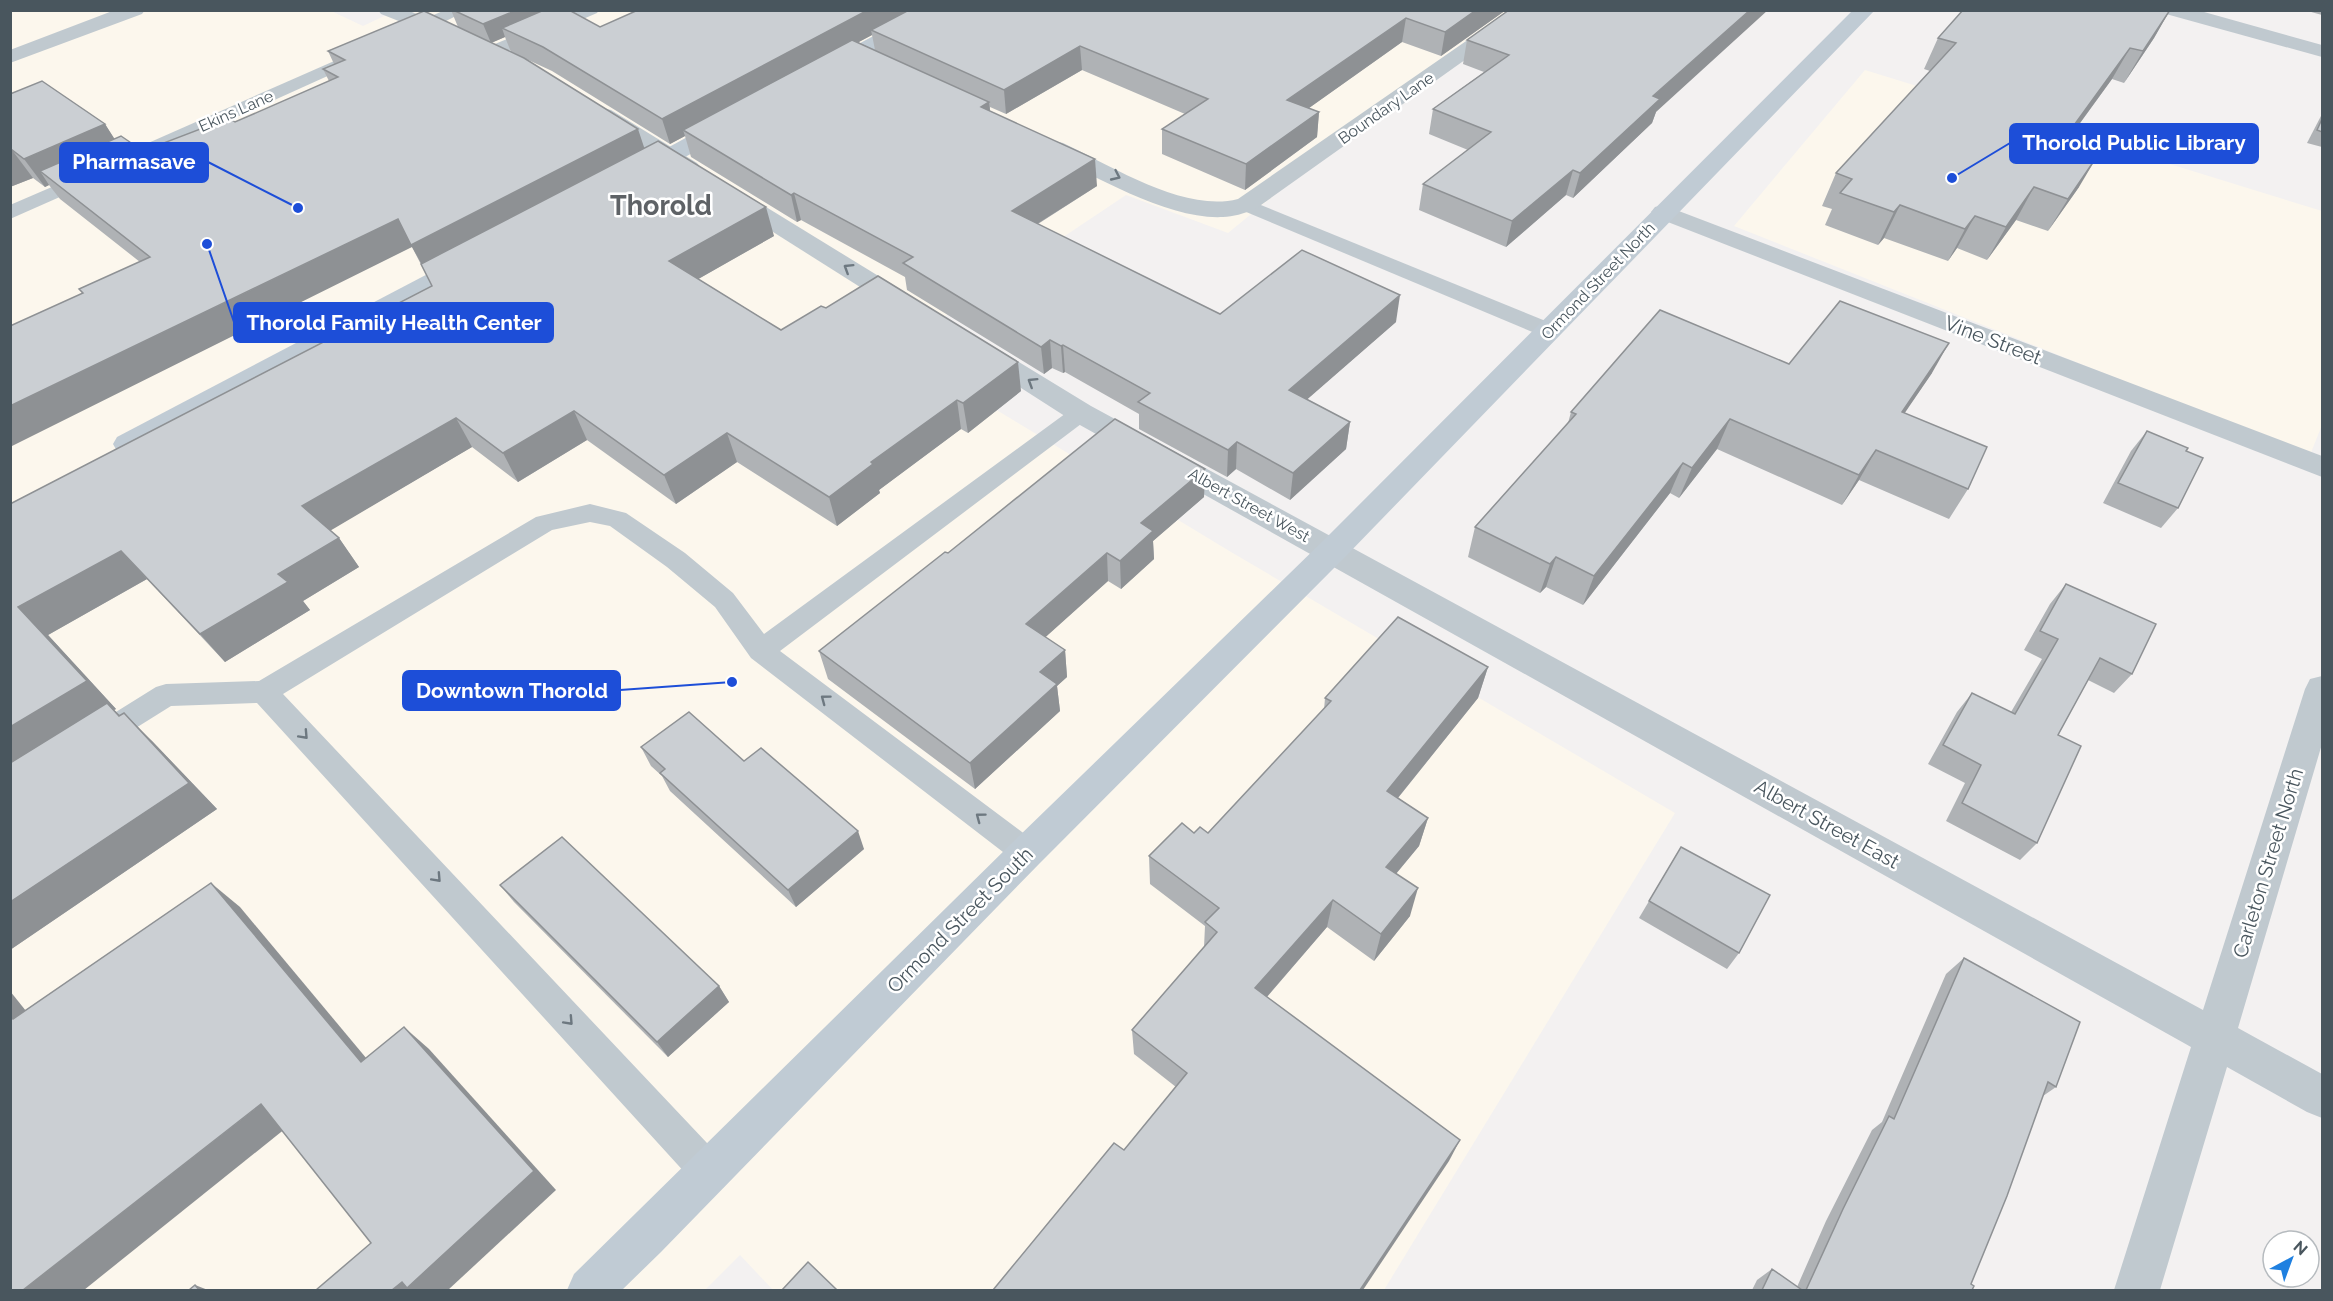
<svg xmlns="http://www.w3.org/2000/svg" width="2333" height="1301" viewBox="0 0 2333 1301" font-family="Raleway,sans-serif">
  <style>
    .commercial { fill: #fcf7ed }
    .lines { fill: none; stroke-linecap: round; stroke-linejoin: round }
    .lane { fill: #c0c9cf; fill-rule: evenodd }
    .street { fill: #c0c9cf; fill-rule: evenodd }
    .secondary { fill: #c0cbd4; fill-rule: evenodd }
    .wall { fill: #afb2b5; fill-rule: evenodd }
    .shaded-wall { fill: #8e9194 }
    .building { fill: #cbcfd3; stroke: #8e9194; stroke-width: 1.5 }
    .oneway { stroke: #6d7880 }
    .labels { text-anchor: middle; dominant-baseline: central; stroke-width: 5; stroke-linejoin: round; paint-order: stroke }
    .far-street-label { font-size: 16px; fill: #49565e; stroke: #fff }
    .street-label { font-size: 20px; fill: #49565e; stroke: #fff }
    .far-town-label { font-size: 27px; font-weight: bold; fill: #5e6266; stroke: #fff }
    .leader { fill: none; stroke: #1d4ed8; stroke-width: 2 }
    .callout-dot { fill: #1d4ed8; stroke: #fff; stroke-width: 2 }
    .callout { fill: #1d4ed8; stroke: #1d4ed8; stroke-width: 2 }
    .callout-label { font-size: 21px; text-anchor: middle; font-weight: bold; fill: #fff }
  </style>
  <rect width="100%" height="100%" fill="#f3f1f1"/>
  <g class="commercial">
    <path d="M329,10l34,16 34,-16 1112,1 -75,53 -206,169 -102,-38 -230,154 335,203 444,261 -291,477h-611l-33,-35 -35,35h-694l-1,-1279z"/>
    <path d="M1865,70l457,141v214l-12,30 -576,-229z"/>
  </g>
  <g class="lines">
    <g class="lane">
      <path d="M445,10h23l-54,27h-12l-2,-4 2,-4z"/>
      <path d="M576,10h23l-2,3 -102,44h-12l-2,-4 2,-4z"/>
      <path d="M357,51l6,1 3,4 -3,4 -219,99h-14l-2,-4 2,-4z"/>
      <path d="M89,171l7,2 3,4 -3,4 -86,38v-14z"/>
      <path d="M1246,199l312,127 3,5 -3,5 -8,2 -8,-2 -303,-127 -3,-4 3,-4z"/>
      <path d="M1081,405l8,3 4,5 -4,5 -309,233 258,193 4,9 -4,9 -11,4 -11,-4 -265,-204 -36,-51 -48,-40 -57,-41 -20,-4 -38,8 -269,164 441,467 5,13 -5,13 -13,5 -13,-5 -441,-484 -86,3 -64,40 -10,4 -10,-4 -4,-8 4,-8 69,-43 10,-3 93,-3 277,-164 54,-13 36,9 59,40 48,40 31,41 309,-226z"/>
    </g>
    <g class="street">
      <path d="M115,10h30l-3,4 -132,49v-13z"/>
      <path d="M378,10h29l51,21 3,4 -3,4h-14l-63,-25z"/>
      <path d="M1511,10h24l-281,200c-10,3 -21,7 -31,7 -54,3 -128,-41 -176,-64l-3,-5 3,-5 8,-2 8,2c49,23 121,70 175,56z"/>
      <path d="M2163,10h34l125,35v12l-156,-43z"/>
      <path d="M603,108l8,2 86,53 4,5 -4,5 -8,2 -8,-2 -86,-53 -3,-5 3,-5z"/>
      <path d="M732,189l8,2 176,108 4,6 -4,6 -9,2 -9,-2 -174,-110 -4,-5 4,-5z"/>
      <path d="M1663,205l659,251v21l-667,-260 -4,-5 4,-5z"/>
      <path d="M982,343l9,2 100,61 1112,604 102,-321 5,-10 12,-3v68l-84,284 84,46v44l-15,-6 -80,-45 -67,223h-46l77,-243 -1120,-627 -98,-63 -4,-6 4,-6z"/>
    </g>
    <g class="secondary">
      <path d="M922,10h26l-3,4 -110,58 -7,2 -7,-2 -4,-4 4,-4z"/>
      <path d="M1853,10h22l-528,545 -308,309 -378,388 -39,38h-55l7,-16 439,-432 312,-303z"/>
      <path d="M728,117l8,2 3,5 -3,5 -89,49 -8,2 -8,-2 -4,-5 4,-5 89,-49z"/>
      <path d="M471,253l9,3 4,5 -4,5 -343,185 -10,3 -10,-3 -4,-7 4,-7 345,-181z"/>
    </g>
  </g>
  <g class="wall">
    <path d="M451,10h118l31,17 906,-17 -65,46 -39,-14 -93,66 10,4 -2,25 -72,53 -83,-36v-25l23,-15 -103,-44 -76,44 -16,-7v4l107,75 -59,38 182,90 176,8 -89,77 43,23 -4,27 -56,51 -54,-31 -9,8 -88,-48v-15l-74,-42 -2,1 -11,-5 -8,6 -137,-84 -2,-13 -104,-57 -4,2 -106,-65 -6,-21 -15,8 -118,-73 -41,-19 -6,-15 -14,6 283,193 -76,43 83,51 240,61 -53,42 -7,-4 -82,61 1,3 -43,33 -100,-64 -61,42 -89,-64 -69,42 -46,-35 -142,83 9,8 20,29 -56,34 7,9 -85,52 -78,-83 -99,56 68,74 -2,1 38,31 65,68 -207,141v-446l422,-218 -20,-39 -330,46 -3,-4 61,-27 -80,-63 -11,-14 -4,2 -12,-9 -23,9v-93l95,30 9,15 29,12 92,-29 94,-41 -6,-12 11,-5 -6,-13 130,-24zM872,35l3,15 -17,-8z"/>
    <path d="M1509,10l147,102 -4,11 -79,75 -7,-3 -60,52 -87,-37 4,-26 45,-34 -39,-16 4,-25 51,-37 -21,-8 4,-24z"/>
    <path d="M2170,10l-16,28 -30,45 -12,-4 -47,65 14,43 -31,44 -32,-11 -29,40 -30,-12 -9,13 -64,-23 -6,7 -53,-20 7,-16 -10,-3 14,-33 94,-102 -6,-2 14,-31z"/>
    <path d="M2304,10h18v5z"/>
    <path d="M2322,114v33l-15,-4z"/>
    <path d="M1789,364l143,9 -28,40 64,76 -19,30 -90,-39 -17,25 -125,-56 -38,49 -9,-5 -87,112 -37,-18 -6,6 -72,-36 7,-30 93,-104 3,-11z"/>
    <path d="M2147,431l31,77 -17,20 -58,-25 28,-52z"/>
    <path d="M1205,469l-1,28 -51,44 1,18 -33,30 -13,-8 -63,56 20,13 2,27 -10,9 3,25 -85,78 -147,-110 -9,-28 129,-98z"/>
    <path d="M2066,584l66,90 -18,19 -26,-13 -30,55 -21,108 -17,17 -74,-39 19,-38 -37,-19 29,-52 15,-19 39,19 31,-53 -18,-9 26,-46z"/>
    <path d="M1488,667l-10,31 -80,100 30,20 -9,28 -23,28 14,42 -36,45 -47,-34 -60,70 182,164 -325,-11 52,-63 -42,-33 -2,-24 72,-83 1,-21 -55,-42 -1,-28 59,-23 116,-123 1,-12z"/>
    <path d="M641,747l103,14 120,88 -68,58 -126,-116 -8,-15 -11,-10z"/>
    <path d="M1681,847l58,106 -12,16 -88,-51z"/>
    <path d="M500,885l219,101 10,16 -61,55 -154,-155z"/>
    <path d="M1964,958l92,129 -13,9 -72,188 1,6h-220l5,-10 15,-11 25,18 29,-66 46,-91 10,-8 64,-148z"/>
  </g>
  <g class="shaded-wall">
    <path d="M517,10h29l-44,18 3,9 -14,6 -8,-19z"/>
    <path d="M868,10h49l-46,20 1,5 -183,99 -6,-4 2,6 -15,8 -8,-25z"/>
    <path d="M1476,10h30l-65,46 4,-24z"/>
    <path d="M1750,10h18l-112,102 -4,11 -79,75 7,-25 73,-77z"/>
    <path d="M2170,10l-16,28 -30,45 19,-32z"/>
    <path d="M1406,18l-4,24 -117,83 2,-25z"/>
    <path d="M1080,46l2,24 -76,44 -2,-24z"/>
    <path d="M2130,48l-18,31 -70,96 19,-32z"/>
    <path d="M989,102l3,27 -11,-22z"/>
    <path d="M1319,112l-2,25 -72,53 1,-26z"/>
    <path d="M105,124l18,28 -83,19 9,14 -4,2 -21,-28z"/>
    <path d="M638,129l9,27 -221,116 -14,-25 -402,200v-41l388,-187z"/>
    <path d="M12,150l21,28 -23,9v-36z"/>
    <path d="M2098,155l-19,32 -31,44 20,-32z"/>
    <path d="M1095,159l2,27 -82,52 -3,-27z"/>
    <path d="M1573,170l-7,25 -60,52 6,-26z"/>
    <path d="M2034,187l-18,33 -29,40 19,-33z"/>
    <path d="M794,193l7,27 -4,2 -6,-27z"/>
    <path d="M1900,205l-16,33 -6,7 16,-33z"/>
    <path d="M766,207l8,29 -95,54 -10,-29z"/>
    <path d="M1975,216l-18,32 -9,13 17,-32z"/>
    <path d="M1400,295l-4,27 -109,95 2,-27z"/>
    <path d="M1050,340l2,28 -8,6 -3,-27z"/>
    <path d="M1949,343l-17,30 -47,69 17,-30z"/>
    <path d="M1063,345l2,27 -2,1 -2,-27z"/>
    <path d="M1018,362l3,29 -53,42 -5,-30z"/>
    <path d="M957,400l4,29 -82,61 1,3 -43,33 -8,-29 42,-35z"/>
    <path d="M574,411l13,29 -69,42 -15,-29z"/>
    <path d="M456,418l16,29 -149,88 -21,-29z"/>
    <path d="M1730,419l-13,30 -38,49 13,-30z"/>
    <path d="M1350,422l-4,27 -56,51 3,-27z"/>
    <path d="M727,433l10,29 -61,42 -12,-29z"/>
    <path d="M1237,442l-1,27 -9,8 1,-27z"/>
    <path d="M1876,450l-17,30 -17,25 17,-30z"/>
    <path d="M1683,463l-13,30 -87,112 11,-29z"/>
    <path d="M1205,469l-1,28 -51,44 1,18 -33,30 -1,-28 21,-38z"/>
    <path d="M339,538l20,29 -56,34 7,9 -85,52 -25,-28 78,-60z"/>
    <path d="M121,551l26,28 -99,56 68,74 -2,1 22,21 -126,43v-47l8,-120z"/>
    <path d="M1107,553l1,28 -79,71 -3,-28z"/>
    <path d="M1556,557l-10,30 -6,6 10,-29z"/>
    <path d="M1065,650l2,27 -10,9 3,25 -85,78 -5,-26 70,-91z"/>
    <path d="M1488,667l-10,31 -98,122 7,-29z"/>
    <path d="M124,713l28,28 65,68 -207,141v-48z"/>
    <path d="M1428,818l-9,28 -40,48 7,-27z"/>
    <path d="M858,831l6,18 -68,58 -8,-17z"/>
    <path d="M211,883l29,24 147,176 -26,-21z"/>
    <path d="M1418,888l-8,28 -36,45 7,-27z"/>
    <path d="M1333,900l-6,27 -75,87 3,-26z"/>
    <path d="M719,986l10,16 -61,55 -11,-15z"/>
    <path d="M10,991l40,50 -37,-22 -3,-3z"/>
    <path d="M404,1027l25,22 127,141 -108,100h-56z"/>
    <path d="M261,1104l30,20 -207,166h-61z"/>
    <path d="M1460,1140l-11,21 -86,129h-3z"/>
    <path d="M195,1285l13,5h-9z"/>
  </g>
  <g class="building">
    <path d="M453,10h64l-34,14z"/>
    <path d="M544,10h25l31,17 38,-17h230l-206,109 -119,-72 -41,-19z"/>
    <path d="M909,10h567l-31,22 -39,-14 -119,82 32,12 -73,52 -84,-35 46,-30 -128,-53 -76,44 -133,-60z"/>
    <path d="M1509,10h241l-97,86 7,3 -80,74 -7,-3 -61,51 -89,-37 68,-52 -58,-23 76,-54 -42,-15z"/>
    <path d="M1963,10h207l-27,41 -13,-3 -69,95 37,12 -30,44 -34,-12 -28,40 -31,-11 -10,13 -65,-24 -6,7 -54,-19 12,-14 -16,-6 120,-130 -18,-5z"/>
    <path d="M424,11l100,47 114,71 -227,116 -13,-26 -388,187v-80l73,-33 -4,-4 71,-32 -110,-86 81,-35 22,15 86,-33 6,4 103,-45 -15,-8 22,-9 -17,-9z"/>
    <path d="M852,40l137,62 -8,5 114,52 -83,52 208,103 82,-64 98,45 -111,95 61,32 -57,51 -56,-31 -9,8 -90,-48 12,-9 -87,-48 -2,1 -11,-6 -9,7 -138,-84 10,-6 -119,-64 -3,2 -108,-65z"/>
    <path d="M42,81l63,43 -81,35 -12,-9 -2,1v-57z"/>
    <path d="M2322,119v13l-5,-2z"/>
    <path d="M658,141l108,66 -97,54 112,69 40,-24 5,2 52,-32 140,86 -55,41 -6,-3 -86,62 2,2 -44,33 -102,-64 -63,42 -90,-64 -71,42 -47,-35 -154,88 37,32 -61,36 10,8 -88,52 -79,-83 -103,56 69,74 -77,46v-223l422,-218 -11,-22z"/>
    <path d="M1840,301l109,42 -47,69 85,35 -19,42 -92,-39 -17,25 -129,-56 -38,49 -9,-5 -89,113 -38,-19 -6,7 -75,-37 101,-113 -5,-2 89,-102 129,54z"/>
    <path d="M1115,419l90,50 -64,54 12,8 -33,30 -13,-8 -81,71 39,26 -25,22 17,12 -87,79 -151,-112 126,-99 3,1z"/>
    <path d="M2147,431l41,17 -2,3 17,7 -25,50 -60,-25z"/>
    <path d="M2066,584l90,40 -24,50 -32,-16 -42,77 23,11 -44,97 -75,-40 19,-38 -38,-20 29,-52 43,21 43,-75 -18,-8z"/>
    <path d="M1398,617l90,50 -101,124 41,27 -42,49 32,21 -37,46 -48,-34 -78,88 205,152 -100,150h-367l121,-147 10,7 63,-77 -55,-43 85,-98 -12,-10 14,-14 -70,-52 33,-33 12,10 6,-6 8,6 123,-132 -6,-3z"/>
    <path d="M107,703l12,13 5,-3 65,70 -179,119v-139z"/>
    <path d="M689,712l55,49 17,-13 97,83 -70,59 -128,-117 5,-4 -24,-22z"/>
    <path d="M562,837l157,149 -62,56 -157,-157z"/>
    <path d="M1681,847l89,48 -31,58 -90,-52z"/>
    <path d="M211,883l150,179 43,-35 130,144 -127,117 -5,-6 -10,8h-76l55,-47 -110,-139 -238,186h-13v-274l3,3z"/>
    <path d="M1964,958l116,64 -24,65 -8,-5 -41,114 -36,88 3,2 -2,4h-166l37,-81 46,-93 5,3z"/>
    <path d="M808,1262l29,28h-55z"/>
    <path d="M1772,1269l30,21h-40z"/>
    <path d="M195,1285l4,5h-10z"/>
  </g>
  <defs><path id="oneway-chevron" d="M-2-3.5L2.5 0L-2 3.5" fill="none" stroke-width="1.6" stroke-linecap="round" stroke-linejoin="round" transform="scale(1.5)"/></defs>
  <g class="oneway">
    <use href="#oneway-chevron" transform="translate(1116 176) rotate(25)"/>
    <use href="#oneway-chevron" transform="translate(848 268) rotate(-148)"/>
    <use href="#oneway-chevron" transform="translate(1032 382) rotate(-148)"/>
    <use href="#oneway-chevron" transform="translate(825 699) rotate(-143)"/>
    <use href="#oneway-chevron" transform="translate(304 735) rotate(47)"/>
    <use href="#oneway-chevron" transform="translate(980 817) rotate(-143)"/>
    <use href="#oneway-chevron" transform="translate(437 878) rotate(47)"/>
    <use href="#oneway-chevron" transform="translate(569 1021) rotate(47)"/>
  </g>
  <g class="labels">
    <g class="far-street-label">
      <text transform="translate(1386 108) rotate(-35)">Boundary Lane</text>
      <text transform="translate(236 111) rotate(-24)">Ekins Lane</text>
      <text transform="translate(1598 281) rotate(-46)">Ormond Street North</text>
      <text transform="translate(1249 505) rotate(29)">Albert Street West</text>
    </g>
    <g class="street-label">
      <text transform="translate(1993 340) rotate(21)">Vine Street</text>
      <text transform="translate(1827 824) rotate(29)">Albert Street East</text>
      <text transform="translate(2268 863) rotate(-73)">Carleton Street North</text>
      <text transform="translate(960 920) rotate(-45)">Ormond Street South</text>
    </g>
    <g class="far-town-label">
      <text x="661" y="205">Thorold</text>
    </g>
  </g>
  <path class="leader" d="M1952 178L2010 143M298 208L208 162M207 244L234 322M732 682L620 690"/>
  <g class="callout-dot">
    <circle cx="1952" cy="178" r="6"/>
    <circle cx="298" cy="208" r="6"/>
    <circle cx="207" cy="244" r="6"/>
    <circle cx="732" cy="682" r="6"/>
  </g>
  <g class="callout">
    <rect x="2010" y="124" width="248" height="39" rx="6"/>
    <rect x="60" y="143" width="148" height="39" rx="6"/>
    <rect x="234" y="303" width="319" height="39" rx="6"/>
    <rect x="403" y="671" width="217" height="39" rx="6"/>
  </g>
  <g class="callout-label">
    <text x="2134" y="150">Thorold Public Library</text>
    <text x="134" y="169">Pharmasave</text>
    <text x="394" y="330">Thorold Family Health Center</text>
    <text x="512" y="698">Downtown Thorold</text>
  </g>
  <rect width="2333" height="1301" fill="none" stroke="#49565e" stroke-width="24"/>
  <g transform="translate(2291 1259) rotate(41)"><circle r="28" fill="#ffffff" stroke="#b6bbbf" stroke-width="1.5"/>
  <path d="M0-4.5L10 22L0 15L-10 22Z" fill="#1f80e0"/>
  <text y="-9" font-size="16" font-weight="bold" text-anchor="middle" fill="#49565e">N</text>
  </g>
</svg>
